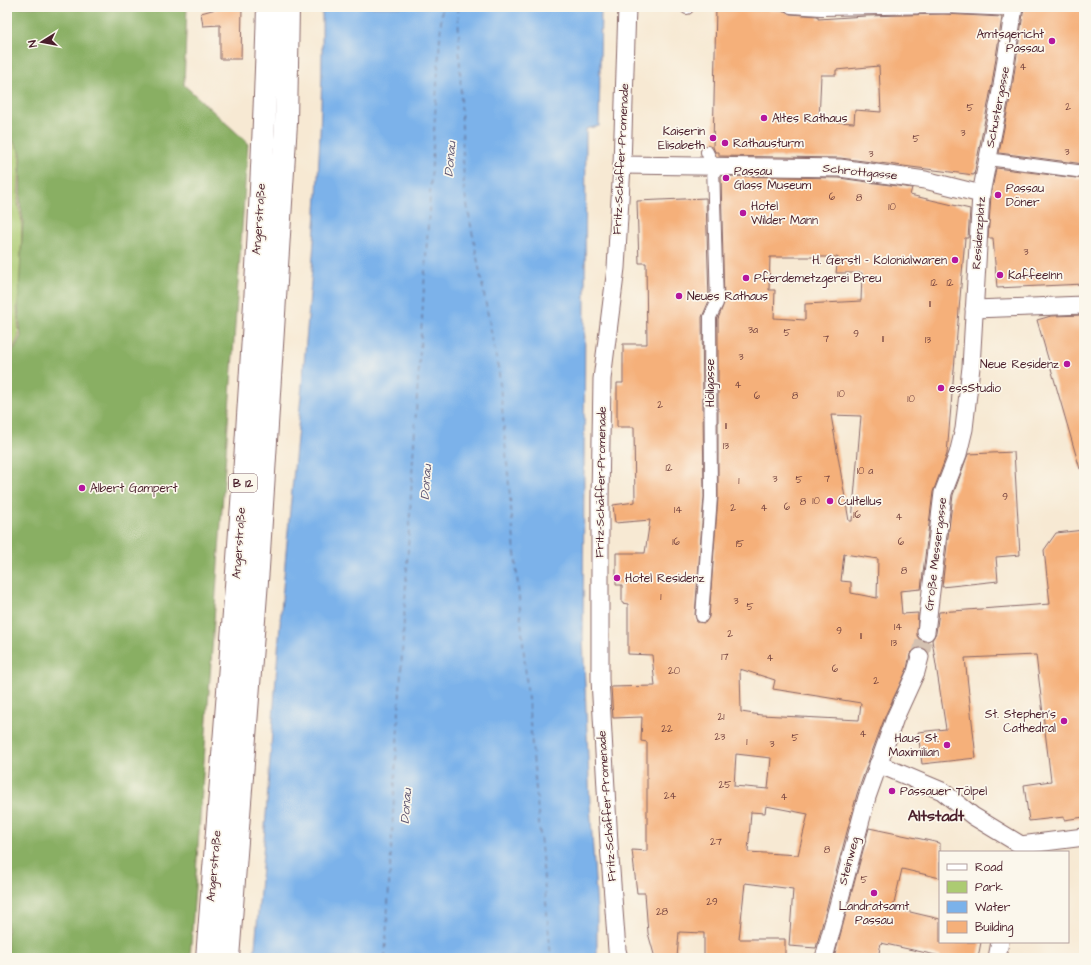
<svg xmlns="http://www.w3.org/2000/svg" width="1091" height="965" viewBox="0 0 1091 965" font-family="'Architects Daughter',sans-serif">
  <style>
    .green { fill: #accb72; stroke: #7b754e }
    .forest { fill: #89af64; stroke: #6a6748 }
    .water { fill: #7bb2ea; stroke: #62688a }
    .lines { fill: none; stroke-linecap: round; stroke-linejoin: round }
    .ferry { stroke: #5b526e; stroke-width: 1; stroke-dasharray: 5 4; stroke-linecap: butt }
    .building { fill: #f5b07a; fill-rule: evenodd }
    .minor-tunnel { stroke: #d4c1b1; stroke-width: 17; stroke-dasharray: 17 8; stroke-linecap: butt }
    .pedestrian-casing { stroke: #876666; stroke-width: 14 }
    .minor-casing { stroke: #876666; stroke-width: 19 }
    .primary-casing { stroke: #876666; stroke-width: 24 }
    .pedestrian { stroke: #fff; stroke-width: 12 }
    .minor { stroke: #fff; stroke-width: 17 }
    .primary { stroke: #fff; stroke-width: 22 }
    .poi-dot { fill: #b5179e; stroke: #fbf7ec; stroke-width: 1.5 }
    .labels { text-anchor: middle; dominant-baseline: central; stroke-width: 3.5; stroke-linejoin: round; paint-order: stroke }
    .number-label { font-size: 10px; fill: #75433f }
    .shield { fill: #fbf7ec; stroke: #7f6065; stroke-width: 1 }
    .shield-label { font-size: 11px; font-weight: bold; fill: #4a1f2b }
    .poi-label { font-size: 12px; fill: #4a1f2b; stroke: #fbf7ec; text-anchor: start }
    .street-label { font-size: 12px; fill: #4a1f2b; stroke: #fbf7ec }
    .water-label { font-size: 13px; font-style: italic; fill: #5b526e; stroke: #fbf7ec }
    .district-label { font-size: 16px; font-weight: bold; fill: #4a1f2b; stroke: #fbf7ec }
  </style>
  <rect width="100%" height="100%" fill="#fbf7ec"/>
  <filter id="ink" filterUnits="userSpaceOnUse"><feTurbulence type="fractalNoise" baseFrequency=".025" numOctaves="2"/><feDisplacementMap in="SourceGraphic" scale="8" xChannelSelector="R" yChannelSelector="G"/><feConvolveMatrix kernelMatrix="1 2 1 2 8 2 1 2 1" color-interpolation-filters="sRGB"/></filter>
  <filter id="wash" filterUnits="userSpaceOnUse"><feTurbulence type="fractalNoise" baseFrequency=".012" numOctaves="4" result="noise"/><feDisplacementMap in="SourceGraphic" scale="16" xChannelSelector="R" yChannelSelector="G"/><feGaussianBlur stdDeviation="0.9" result="paint"/><feColorMatrix in="noise" values="0 0 0 0 0 0 0 0 0 0 0 0 0 0 0 0 0 1.4 0 .05"/><feComposite in="paint" operator="in"/></filter>
  <g filter="url(#wash)">
    <rect width="100%" height="100%" fill="#f7e9d3"/>
    <path class="green" d="M7,132l13,20 -2,51 4,19 -2,66 -3,19 2,29 -6,12 -6,5z"/>
    <path class="forest" d="M7,7h180l-3,78 64,58 -58,815h-183v-603l7,-6 7,-13 -3,-29 5,-86 -3,-19 1,-49 -14,-22v-25l3,-1 -3,-23z"/>
    <path class="water" d="M322,7h279l-2,119 -13,3 -3,508 7,167 7,106v48h-343c13,-135 20,-271 32,-406 17,-181 38,-363 36,-545z"/>
    <g class="lines">
      <g class="ferry">
        <path d="M458,7l6,182 35,184 52,585"/>
        <path d="M385,958l28,-499 29,-452"/>
      </g>
    </g>
    <g id="blocks">
      <g class="building">
        <path d="M223,7h19l-1,52h-21v-34l-17,1 -2,-13z"/>
        <path d="M716,7l69,4 5,3 28,2v3l48,-3 78,-2 58,3 -10,67 -18,91 -134,-17 -121,-2v-4h-4l-2,-5zM879,66l2,46 -26,-2 -1,13 -35,-2 2,-46h15v-5z"/>
        <path d="M1024,7h60v157l-85,-11 13,-65z"/>
        <path d="M996,168l88,11v105l-87,4 -4,-50h-5l3,-43z"/>
        <path d="M721,176l118,2 73,10 -2,7 60,14 -2,29h-3l-18,216 -14,38 -12,97 -21,2 2,23 16,-1 -1,23 3,4 8,2 -4,6 -7,-1 -7,7 -3,15 -21,45 -17,46 -12,34 -41,154 -27,-2 4,-57 -48,-6 -6,56h46v19h-81v-25l-25,-1 -2,26h-22l-7,-25 -3,-40h-8l-5,-43 15,1v-109l-6,-1 1,-24 -29,1 -2,-31 44,-1 -3,-31 -24,-1v-50l-6,-1v-18h-6v-32h29l5,-33 -35,3 -2,-18 22,-3 -1,-75h-17v-44h6v-39h24l-1,-81h-7l-2,-62 69,-3 3,103 -7,16 2,180 -9,118 2,7 8,1 4,-6 9,-120v-178l6,-16zM770,257h68l-2,16h26l-1,28 -56,3v16l-31,-2 1,-28h-6zM831,415l30,1 -9,105h-3zM844,554l34,5 -1,39 -26,-5v-11l-10,-1zM740,669l35,11 -2,9 88,14 -2,17 -98,-5 -20,-3zM736,754l35,4 -3,31 -34,-3zM766,806l42,8 -10,41 -50,-3 3,-40 14,1z"/>
        <path d="M1084,315v153l-4,1 -43,-149 14,-4z"/>
        <path d="M1014,452l6,103 -24,2 2,24 -56,6 11,-92 15,-41z"/>
        <path d="M1084,530v287l-20,3v-3l-35,4 -5,-36 27,-4 -15,-126 -71,3 11,100 -54,6 -4,-32 28,-3 -14,-89 4,-7 3,-21 111,-8 -6,-54 12,-17z"/>
        <path d="M869,828l71,15v35l-38,-9 -9,39 47,11v23h41l-3,16h-38v-2l-59,-13 -3,15h-44z"/>
      </g>
    </g>
  </g>
  <g filter="url(#ink)">
    <use href="#blocks" fill-opacity="0" stroke="#876666" stroke-width="1"/>
    <g class="lines">
      <path class="minor-tunnel" d="M920,657l6,-25"/>
      <g class="pedestrian-casing">
        <g id="pedestrian">
          <path d="M687,7v1"/>
          <path d="M791,7l30,2 123,-2 70,3"/>
          <path d="M988,159l96,13"/>
          <path d="M702,616l9,-119 -1,-180 7,-14 -4,-138 -6,-13"/>
        </g>
      </g>
      <g class="minor-casing">
        <g id="minor">
          <path d="M622,165l218,3 85,12 56,14"/>
          <path d="M974,309l110,-4"/>
          <path d="M926,632l17,-139 15,-39 6,-25 7,-62 10,-173 21,-108 12,-79"/>
          <path d="M878,764l64,27 31,25 48,29 63,-8"/>
          <path d="M619,958l-2,-8 -8,-106 -9,-165v-181l2,-119 14,-111 6,-103 5,-158"/>
          <path d="M824,958l43,-161 28,-79 21,-46 4,-15"/>
          <path d="M997,958l3,-16"/>
        </g>
      </g>
      <g class="primary-casing">
        <g id="primary">
          <path d="M207,958c25,-317 52,-633 61,-951"/>
          <path d="M228,958l30,-390 28,-445 2,-116"/>
        </g>
      </g>
      <use href="#pedestrian" class="pedestrian"/>
      <use href="#minor" class="minor"/>
      <use href="#primary" class="primary"/>
    </g>
  </g>
  <g class="poi-dot">
    <circle cx="1052" cy="41" r="4"/>
    <circle cx="764" cy="118" r="4"/>
    <circle cx="713" cy="138" r="4"/>
    <circle cx="725" cy="143" r="4"/>
    <circle cx="726" cy="178" r="4"/>
    <circle cx="998" cy="195" r="4"/>
    <circle cx="743" cy="213" r="4"/>
    <circle cx="955" cy="260" r="4"/>
    <circle cx="1000" cy="275" r="4"/>
    <circle cx="746" cy="278" r="4"/>
    <circle cx="679" cy="296" r="4"/>
    <circle cx="1067" cy="364" r="4"/>
    <circle cx="941" cy="388" r="4"/>
    <circle cx="82" cy="488" r="4"/>
    <circle cx="830" cy="501" r="4"/>
    <circle cx="617" cy="578" r="4"/>
    <circle cx="1064" cy="721" r="4"/>
    <circle cx="947" cy="745" r="4"/>
    <circle cx="892" cy="791" r="4"/>
    <circle cx="874" cy="893" r="4"/>
  </g>
  <g class="labels">
    <g class="number-label">
      <text x="1023" y="67">4</text>
      <text x="1068" y="107">2</text>
      <text x="970" y="108">5</text>
      <text x="963" y="133">3</text>
      <text x="916" y="139">5</text>
      <text x="1067" y="152">3</text>
      <text x="871" y="154">3</text>
      <text x="832" y="197">6</text>
      <text x="859" y="198">8</text>
      <text x="892" y="207">10</text>
      <text x="1026" y="252">3</text>
      <text x="934" y="283">12</text>
      <text x="950" y="283">12</text>
      <text x="930" y="304">11</text>
      <text x="753" y="330">3a</text>
      <text x="787" y="333">5</text>
      <text x="856" y="334">9</text>
      <text x="826" y="339">7</text>
      <text x="883" y="339">11</text>
      <text x="928" y="340">13</text>
      <text x="741" y="357">3</text>
      <text x="738" y="385">4</text>
      <text x="841" y="394">10</text>
      <text x="757" y="396">6</text>
      <text x="795" y="396">8</text>
      <text x="911" y="399">10</text>
      <text x="660" y="405">2</text>
      <text x="726" y="426">11</text>
      <text x="726" y="446">13</text>
      <text x="669" y="468">12</text>
      <text x="865" y="471">10 a</text>
      <text x="775" y="479">3</text>
      <text x="827" y="479">7</text>
      <text x="799" y="480">5</text>
      <text x="739" y="481">1</text>
      <text x="1005" y="497">9</text>
      <text x="816" y="501">10</text>
      <text x="803" y="502">8</text>
      <text x="787" y="507">6</text>
      <text x="733" y="508">2</text>
      <text x="764" y="508">4</text>
      <text x="678" y="510">14</text>
      <text x="857" y="515">16</text>
      <text x="899" y="517">4</text>
      <text x="676" y="542">16</text>
      <text x="901" y="542">6</text>
      <text x="740" y="544">15</text>
      <text x="904" y="571">8</text>
      <text x="661" y="597">1</text>
      <text x="736" y="601">3</text>
      <text x="750" y="607">5</text>
      <text x="898" y="627">14</text>
      <text x="839" y="631">9</text>
      <text x="730" y="634">2</text>
      <text x="861" y="636">11</text>
      <text x="894" y="643">13</text>
      <text x="725" y="657">17</text>
      <text x="770" y="658">4</text>
      <text x="835" y="669">6</text>
      <text x="674" y="671">20</text>
      <text x="876" y="681">2</text>
      <text x="721" y="717">21</text>
      <text x="667" y="729">22</text>
      <text x="863" y="734">4</text>
      <text x="720" y="737">23</text>
      <text x="795" y="738">5</text>
      <text x="747" y="742">1</text>
      <text x="772" y="744">3</text>
      <text x="725" y="785">25</text>
      <text x="670" y="796">24</text>
      <text x="784" y="797">4</text>
      <text x="716" y="842">27</text>
      <text x="827" y="850">8</text>
      <text x="864" y="880">5</text>
      <text x="712" y="902">29</text>
      <text x="662" y="912">28</text>
    </g>
    <rect class="shield" x="229" y="474" width="28" height="18" rx="3"/>
    <g class="shield-label">
      <text x="243" y="483">B 12</text>
    </g>
    <g class="poi-label">
      <text x="1044" y="34" text-anchor="end">Amtsgericht<tspan x="1044" dy="14">Passau</tspan></text>
      <text x="772" y="118">Altes Rathaus</text>
      <text x="705" y="131" text-anchor="end">Kaiserin<tspan x="705" dy="14">Elisabeth</tspan></text>
      <text x="733" y="143">Rathausturm</text>
      <text x="734" y="171">Passau<tspan x="734" dy="14">Glass Museum</tspan></text>
      <text x="1006" y="188">Passau<tspan x="1006" dy="14">Döner</tspan></text>
      <text x="751" y="206">Hotel<tspan x="751" dy="14">Wilder Mann</tspan></text>
      <text x="947" y="260" text-anchor="end">H. Gerstl - Kolonialwaren</text>
      <text x="1008" y="275">KaffeeInn</text>
      <text x="754" y="278">Pferdemetzgerei Breu</text>
      <text x="687" y="296">Neues Rathaus</text>
      <text x="1059" y="364" text-anchor="end">Neue Residenz</text>
      <text x="949" y="388">essStudio</text>
      <text x="90" y="488">Albert Gampert</text>
      <text x="838" y="501">Cultellus</text>
      <text x="625" y="578">Hotel Residenz</text>
      <text x="1056" y="714" text-anchor="end">St. Stephen's<tspan x="1056" dy="14">Cathedral</tspan></text>
      <text x="939" y="738" text-anchor="end">Haus St.<tspan x="939" dy="14">Maximilian</tspan></text>
      <text x="900" y="791">Passauer Tölpel</text>
      <text x="874" y="906" text-anchor="middle">Landratsamt<tspan x="874" dy="14">Passau</tspan></text>
    </g>
    <g class="street-label">
      <text transform="translate(998 107) rotate(-79)">Schustergasse</text>
      <text transform="translate(621 159) rotate(-87)">Fritz-Schäffer-Promenade</text>
      <text transform="translate(860 172) rotate(6)">Schrottgasse</text>
      <text transform="translate(259 219) rotate(-86)">Angerstraße</text>
      <text transform="translate(979 233) rotate(-86)">Residenzplatz</text>
      <text transform="translate(710 383) rotate(-90)">Höllgasse</text>
      <text transform="translate(601 482) rotate(-89)">Fritz-Schäffer-Promenade</text>
      <text transform="translate(239 543) rotate(-86)">Angerstraße</text>
      <text transform="translate(936 554) rotate(-83)">Große Messergasse</text>
      <text transform="translate(607 806) rotate(-94)">Fritz-Schäffer-Promenade</text>
      <text transform="translate(849 861) rotate(-75)">Steinweg</text>
      <text transform="translate(214 866) rotate(-85)">Angerstraße</text>
    </g>
    <g class="water-label">
      <text transform="translate(450 159) rotate(-85)">Donau</text>
      <text transform="translate(426 482) rotate(-86)">Donau</text>
      <text transform="translate(406 806) rotate(-86)">Donau</text>
    </g>
    <g class="district-label">
      <text x="936" y="816">Altstadt</text>
    </g>
  </g>
  <rect width="1091" height="965" fill="none" stroke="#fbf7ec" stroke-width="24"/>
  <rect x="939" y="851" width="130" height="92" fill="#fbf7ec" stroke="#b4a19f"/>
  <rect x="947" y="864" width="20" height="6" fill="#ffffff" stroke="#b4a19f"/>
  <text x="975" y="871" font-size="12" fill="#4a1f2b">Road</text>
  <rect x="947" y="881" width="20" height="12" fill="#accb72" stroke="#b4a19f"/>
  <text x="975" y="891" font-size="12" fill="#4a1f2b">Park</text>
  <rect x="947" y="901" width="20" height="12" fill="#7bb2ea" stroke="#b4a19f"/>
  <text x="975" y="911" font-size="12" fill="#4a1f2b">Water</text>
  <rect x="947" y="921" width="20" height="12" fill="#f5b07a" stroke="#b4a19f"/>
  <text x="975" y="931" font-size="12" fill="#4a1f2b">Building</text>
  <g transform="translate(42 42) rotate(259)" stroke="#fbf7ec" stroke-width="3" paint-order="stroke">
  <path d="M0-3L7 15L0 10L-7 15Z" fill="#4a1f2b"/>
  <text y="-6" font-size="11" font-weight="bold" text-anchor="middle" fill="#4a1f2b">N</text>
  </g>
</svg>
